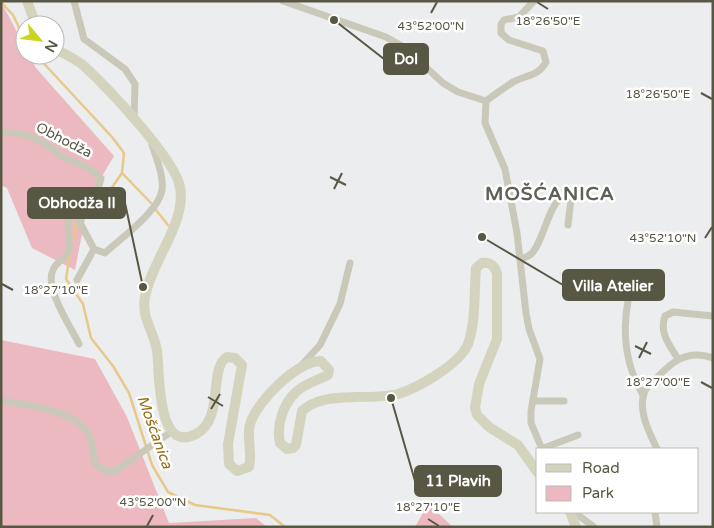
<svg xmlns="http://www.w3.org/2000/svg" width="714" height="528" viewBox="0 0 714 528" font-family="'Varela Round',sans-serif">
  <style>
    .green { fill: #ecb9c0 }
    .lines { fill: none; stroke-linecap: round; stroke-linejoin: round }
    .stream { stroke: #e7c988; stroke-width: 2.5 }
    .minor { stroke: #cac9b9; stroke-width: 7 }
    .secondary { stroke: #d4d4be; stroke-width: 10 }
    .ticks { fill: none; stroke: #585744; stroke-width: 2 }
    .labels { text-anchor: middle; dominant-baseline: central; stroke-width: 5; stroke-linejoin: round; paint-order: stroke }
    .street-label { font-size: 14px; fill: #585744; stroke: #fff }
    .water-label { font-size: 15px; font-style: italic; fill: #976d11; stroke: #fff }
    .district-label { font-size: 19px; font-weight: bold; letter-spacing: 1px; fill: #606058; stroke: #fff }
    .ticks-label { font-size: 12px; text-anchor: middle; fill: #585744; stroke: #fff; stroke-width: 5; stroke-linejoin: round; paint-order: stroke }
    .leader { fill: none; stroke: #585744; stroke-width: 2 }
    .callout-dot { fill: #585744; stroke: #fff; stroke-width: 2 }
    .callout { fill: #585744; stroke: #585744; stroke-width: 2 }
    .callout-label { font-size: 15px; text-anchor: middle; font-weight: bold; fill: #fff }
  </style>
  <rect width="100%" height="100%" fill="#ebedee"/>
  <g class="green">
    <path d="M1,2l24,45v8h4l7,13 78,88 -25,42 -14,72 -43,-22 -25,-60 -6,-3z"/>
    <path d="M1,340l94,19 32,58 42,106 87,-5 11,9h-266z"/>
    <path d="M428,504l25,23h-38z"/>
  </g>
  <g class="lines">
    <g class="stream">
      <path d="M1,2l12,13 12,25"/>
      <path d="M36,55l76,82 12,16 -2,20 -11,16 -32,22"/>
      <path d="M122,173l29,30"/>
      <path d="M156,210l12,15"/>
      <path d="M72,242l5,-21"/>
      <path d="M70,253l-4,26 17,25 8,34 22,28 16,27 23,72 16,27 27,13 75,10 15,12"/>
    </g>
    <g class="minor">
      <path d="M74,1l10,38 41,30 10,15 -1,36"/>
      <path d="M283,1l103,36 18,10 39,36 15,9 28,9 -1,22 20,46 12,64 9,80 3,16 11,30 -9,52v12l11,26"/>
      <path d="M486,101c9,-7 18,-13 27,-19 13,-7 26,-6 33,-20l-3,-11 -34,-11 -8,-7v-9l3,-4 15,-3 15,-16"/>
      <path d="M1,132c18,0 33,4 48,14 4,3 7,7 12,10 15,7 28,10 40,22 -2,16 -19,23 -29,34 -8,8 -1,26 -3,37 -2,10 -13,12 -16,21 -9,18 18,57 26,74"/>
      <path d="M77,209l3,14 14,26 11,4c15,-14 54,-42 57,-63 2,-14 -6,-32 -10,-46"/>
      <path d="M520,259c4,-1 8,-2 11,-5 13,-11 18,-58 37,-59l3,4 -3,26"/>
      <path d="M77,280l17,-31"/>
      <path d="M628,301c-6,33 -3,64 15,94"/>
      <path d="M678,359c-9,-15 -19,-26 -13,-43l8,-4 40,4"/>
      <path d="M299,368l21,-23 20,-41 10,-41"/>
      <path d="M1,401c24,3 73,9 87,32 5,8 5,21 7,31l13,8 7,-1 56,-39"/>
      <path d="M533,401h31"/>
      <path d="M541,449l37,-14"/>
      <path d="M657,449c-8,-17 -21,-41 -11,-60 20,-21 36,-42 67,-31"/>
      <path d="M574,512l20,15"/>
      <path d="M655,512l2,15"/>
    </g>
    <g class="secondary">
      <path d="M27,1l9,24"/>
      <path d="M55,49c10,5 21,10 29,17 23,21 91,93 96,121 7,35 -29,75 -35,110 -4,21 9,34 12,54 3,21 -1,104 39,83 29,-15 12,-66 31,-77l8,1 7,7 -14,79 1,20 8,7 12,-4c4,-14 -3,-29 1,-43 7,-23 47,-63 71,-63l8,9 -1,5c-10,5 -24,9 -32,17 -13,12 -20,34 -16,51l7,6 6,-1 3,-3 6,-34c15,-14 36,-13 54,-14 14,0 29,0 42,-3 20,-6 62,-30 70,-50 8,-23 6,-51 8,-76l6,-5c8,-1 12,2 15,10v66l-18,45 -4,24 2,7 12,12 29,18 20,28"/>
      <path d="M570,512l6,15"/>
    </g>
  </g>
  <path class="ticks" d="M537,2l11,7M431,13l6,-11M701,93l11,6M330,177l16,8M334,189l8,-16M705,238l7,-11M2,284l11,6M635,346l16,8M639,358l8,-16M701,382l11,6M208,397l15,9M211,409l9,-15M428,519l11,7M147,526l6,-11"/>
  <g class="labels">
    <g class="street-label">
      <text transform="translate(64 140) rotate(27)">Obhodža</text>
    </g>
    <g class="water-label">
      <text transform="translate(155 432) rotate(70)">Mošćanica</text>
    </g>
    <g class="district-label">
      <text x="550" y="194">MOŠĆANICA</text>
    </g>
  </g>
  <g class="ticks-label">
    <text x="548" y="25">18°26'50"E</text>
    <text x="431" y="30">43°52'00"N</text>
    <text x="658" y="98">18°26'50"E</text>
    <text x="663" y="242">43°52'10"N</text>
    <text x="56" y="294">18°27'10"E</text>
    <text x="658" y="386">18°27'00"E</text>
    <text x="153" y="506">43°52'00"N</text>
    <text x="428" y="511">18°27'10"E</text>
  </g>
  <path class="leader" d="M334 20L384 59M143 287L125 203M482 237L563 285M391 398L415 481"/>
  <g class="callout-dot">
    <circle cx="334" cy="20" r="5"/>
    <circle cx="143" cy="287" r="5"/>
    <circle cx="482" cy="237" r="5"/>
    <circle cx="391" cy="398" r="5"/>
  </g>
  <g class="callout">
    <rect x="384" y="44" width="44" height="30" rx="5"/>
    <rect x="28" y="188" width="97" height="30" rx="5"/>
    <rect x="563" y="270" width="101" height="30" rx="5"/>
    <rect x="415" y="466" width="86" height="30" rx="5"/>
  </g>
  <g class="callout-label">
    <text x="406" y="64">Dol</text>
    <text x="77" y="208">Obhodža II</text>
    <text x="613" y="291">Villa Atelier</text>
    <text x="458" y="486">11 Plavih</text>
  </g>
  <rect width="714" height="528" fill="none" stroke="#585744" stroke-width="5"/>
  <rect x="536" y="448" width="162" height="65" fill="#ffffff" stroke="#bcbcb4"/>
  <rect x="546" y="464" width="25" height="8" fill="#d4d4be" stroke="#bcbcb4"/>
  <text x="582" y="473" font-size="15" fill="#585744">Road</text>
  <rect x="546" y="486" width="25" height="15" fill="#ecb9c0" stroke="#bcbcb4"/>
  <text x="582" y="498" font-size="15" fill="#585744">Park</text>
  <g transform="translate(40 40) rotate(119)"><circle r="24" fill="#ffffff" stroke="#bcbcb4"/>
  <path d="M0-4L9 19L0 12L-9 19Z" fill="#ccd41f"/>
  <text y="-8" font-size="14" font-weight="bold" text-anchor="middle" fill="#585744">N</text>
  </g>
</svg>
